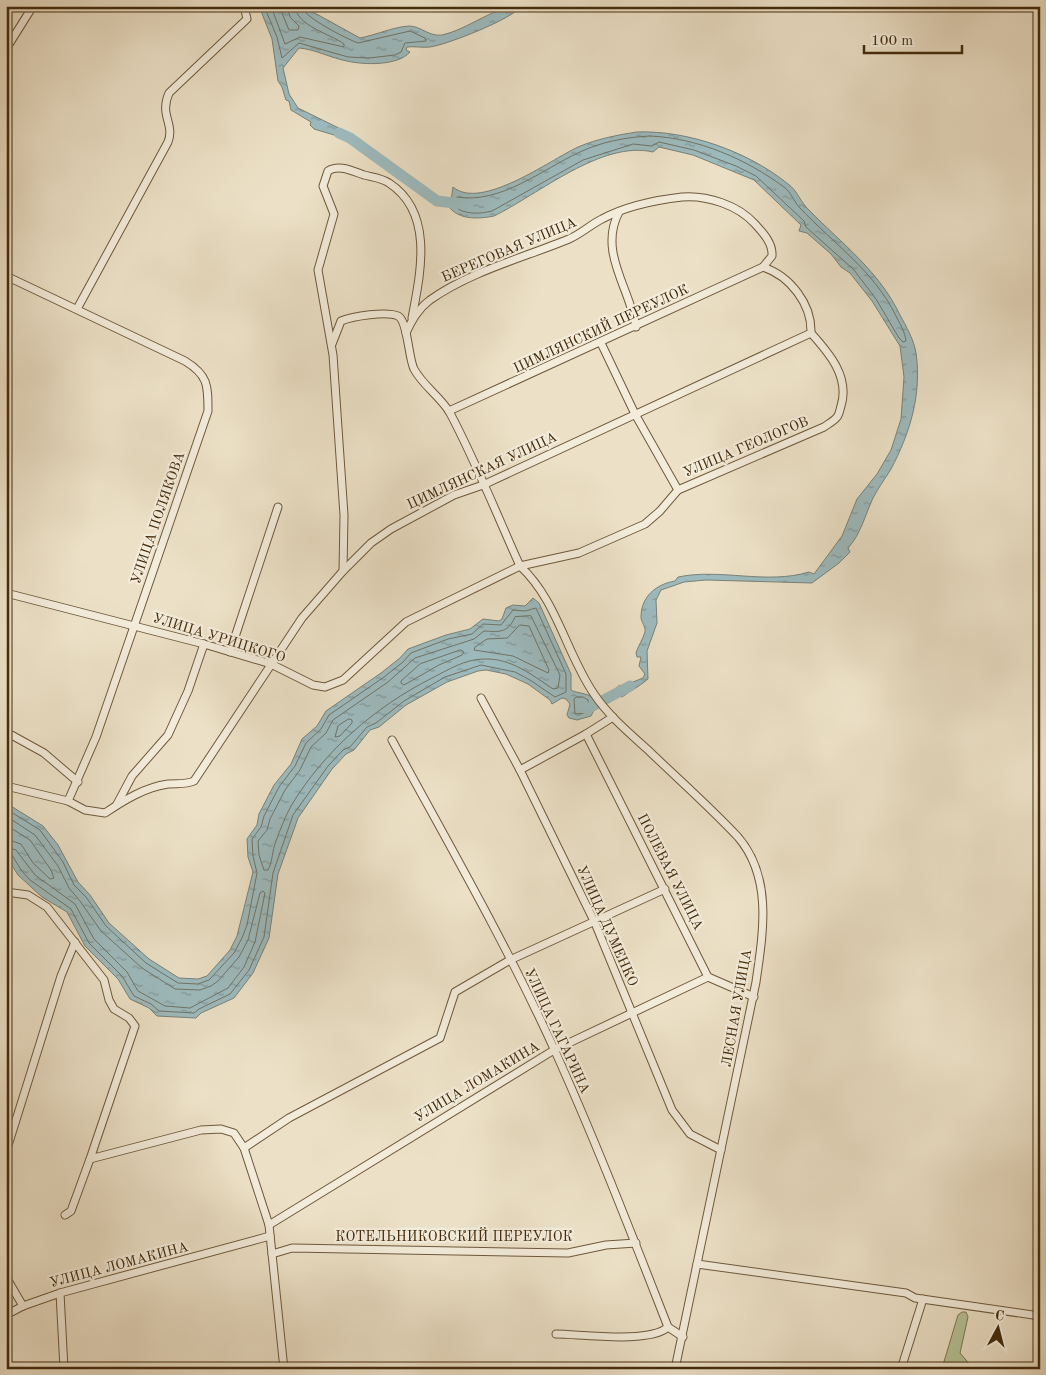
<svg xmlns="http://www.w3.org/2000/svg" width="1046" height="1375" viewBox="0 0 1046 1375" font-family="'Old Standard TT',serif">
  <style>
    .green { fill: #b6c397; stroke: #7d7852 }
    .water { fill: url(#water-ripples); stroke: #798278 }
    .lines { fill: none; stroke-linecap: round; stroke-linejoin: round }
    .shore { stroke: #707466; stroke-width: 1 }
    .river { stroke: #9dbbbf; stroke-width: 11 }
    .minor-casing { stroke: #6e593c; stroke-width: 9 }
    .minor { stroke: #f3ecdb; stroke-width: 7 }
    .labels { text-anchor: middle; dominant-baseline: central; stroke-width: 4.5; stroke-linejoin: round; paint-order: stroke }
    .street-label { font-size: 14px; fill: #442c0d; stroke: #f3ecdb }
  </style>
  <defs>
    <pattern id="water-ripples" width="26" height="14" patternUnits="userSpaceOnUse" patternTransform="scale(1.25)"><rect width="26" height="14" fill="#9dbbbf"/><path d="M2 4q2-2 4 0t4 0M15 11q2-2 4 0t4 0" fill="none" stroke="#82989a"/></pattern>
  </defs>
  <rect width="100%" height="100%" fill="#ece1c7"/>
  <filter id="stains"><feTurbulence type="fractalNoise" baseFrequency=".004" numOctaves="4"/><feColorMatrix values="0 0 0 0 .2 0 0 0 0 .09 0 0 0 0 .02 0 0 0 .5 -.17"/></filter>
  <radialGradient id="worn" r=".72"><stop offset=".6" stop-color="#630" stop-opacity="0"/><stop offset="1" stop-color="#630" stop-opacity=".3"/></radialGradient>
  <path class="green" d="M962,1312h4l2,5 -8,36 12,14 8,2h-35l-2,-4 15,-50z"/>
  <g class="water">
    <path d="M259,6h43l58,32c16,-3 33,-11 49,-12 12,0 20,11 33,9 27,-6 52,-29 79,-29 -6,12 -75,39 -91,41 -8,1 -15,-1 -23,0l-1,3 4,2c-12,14 -46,13 -63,9 -16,-3 -33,-12 -48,-13l-16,20 6,26 9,14 57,28 -4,4 -37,-11 -4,-4 1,-3 -20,-12 -2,-9 -3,-1 -4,-13 -4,-6 -6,-42z"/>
    <path d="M637,132c51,-2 112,20 151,52 9,6 13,19 21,26 33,34 70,61 91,105 6,11 14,25 16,38 6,41 -6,80 -25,116 -6,10 -13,19 -18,29 -8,17 -12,36 -25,50l2,4 -11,11 -27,20 -106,-3 -22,2 -23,8 -5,10 1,23 -10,28 1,28c-8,7 -18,12 -26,18l-6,-4v-5l4,-3 3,3 5,-4 15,-6 2,-4 -6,-8 2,-9h-4l-1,-4c2,-7 7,-14 9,-21 1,-5 -4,-10 -4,-15 0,-21 16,-33 34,-36l3,-4c43,-9 88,8 131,-5l5,2 28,-38 15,-37 20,-25 14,-24 10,-31 3,-42 -4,-31 -28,-45 -22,-28 -9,-6 -10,-13 -24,-21 -8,-2 2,-6 -47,-45 -61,-25 -34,-8 -6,5c-51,-12 -114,42 -159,64 -15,3 -34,4 -44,-8l3,-21c28,24 97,-27 125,-40 19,-8 39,-12 59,-15z"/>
    <path d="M533,598l6,5 32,71v16c7,5 35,1 20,26l-14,4 -8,-2 -2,-3 3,-11 -4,-5 -4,-1 -10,6 -2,-4 -22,-16 -22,-10 -20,-4 -8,1 -31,11 -41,23 -27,22 -9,3 -16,20 -8,4 -14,15 -34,49 -20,56 -9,64 -16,35 -19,25 -33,15 -5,5 -39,-2 -8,-8 -19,-9 -12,-20 -33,-33 -18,-34 -25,-15 -24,-22 -12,-19v-53l37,23 15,19 20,37 12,13 19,28 40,36 30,19 19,1 9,-3 23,-26 7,-14 16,-64 -5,-15 -1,-18 10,-14 2,-11 15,-29 17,-21 11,-25 15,-13 9,-15 55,-38 19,-15 8,-9 38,-14 24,-6 13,-10 16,2 3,-2 4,-11 7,-3 12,1z"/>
  </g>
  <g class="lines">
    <g class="shore">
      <path d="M264,6l13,31 5,21 17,-15 49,14 21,1 26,-3 6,-3 4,-9 21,-2 -1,-3 -15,-7 -52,12c-11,-4 -55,-26 -57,-37"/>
      <path d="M271,6l14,38 15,-7 44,10v-3c-13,-10 -48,-18 -49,-38"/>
      <path d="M279,6l10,24h9l1,-4 -9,-9 -3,-11"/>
      <path d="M650,136c48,2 96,23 134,51 7,5 10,15 16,21 34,36 74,63 96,108 4,8 9,16 10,25l-3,1 -4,-4 -23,-39 -22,-29 -48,-43 -2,-6 -48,-45 -20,-10 -42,-16 -35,-8 -7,4 -19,-2 -50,16 -91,51c-11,3 -30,4 -37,-5l2,-9c44,7 84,-27 123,-45 21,-10 46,-15 70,-16z"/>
      <path d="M531,616l29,59 -2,13 -5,1c-21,-14 -42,-31 -69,-30 -19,0 -36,11 -52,19 -57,29 -108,73 -141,128 -6,11 -11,24 -15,35 -4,10 -3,19 -8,29h-4l-5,-15 -1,-14 9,-11 3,-11 15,-29 15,-20 11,-23 15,-14 7,-13 55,-38 27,-24 59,-19 10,-8c16,1 24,2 31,-14z"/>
      <path d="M520,625l9,1 20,44 -1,3 -35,-17 -39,-6 1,-3 12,-8 20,-1z"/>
      <path d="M461,650l3,2 -2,3 -23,10 -35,20 -3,-2v-2l19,-17z"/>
      <path d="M577,697h6l5,3 1,8 -3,5 -11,1 -1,-15z"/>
      <path d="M349,719l3,1v3l-12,13 -5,1 3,-11z"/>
      <path d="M6,809l34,21 23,32 11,23 12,12 20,29 40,37 32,20 20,1 11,-4 25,-27 8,-15 5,-13 10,-52 -4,-17 -1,-17 9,-12 3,-11 15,-29 16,-21 11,-23 15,-14 8,-14 55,-38 19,-15 8,-9 37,-14 24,-5 11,-10 18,1 12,-15 12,1 11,-3 30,66v18l-11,5 -25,-17 -15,-8 -34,-7 -36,12 -41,24 -28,22 -9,4 -17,20 -7,3 -15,16 -35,49 -20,58 -9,64 -15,33 -19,24 -31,15 -5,4 -35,-2 -8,-7 -17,-8 -12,-20 -33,-33 -18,-34 -41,-29 -9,-10 -9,-15 -6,-2"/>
      <path d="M6,816l29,19 23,31 11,22 11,13 21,30 41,37 33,21 25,1 11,-4 7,-5 21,-24 9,-17 12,-47 3,-2 2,2 -10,49 -11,25 -16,21 -38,20 -25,-2 -27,-15 -11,-19 -33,-33 -19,-35 -40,-29 -19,-25 -10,-3"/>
      <path d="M6,825l24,15 21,30 3,8 -4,1 -17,-16 -12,-19 -15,-5"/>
    </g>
    <g class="river">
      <path d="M339,133l11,5 87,63 27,3"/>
      <path d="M583,707l4,2 43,-23"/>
    </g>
    <g class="minor-casing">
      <g id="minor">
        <path d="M6,49l27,-43"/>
        <path d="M619,212c-21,40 11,76 17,115"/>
        <path d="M6,276l179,85c23,14 23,24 23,50l-112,326 -28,64"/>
        <path d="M77,309l91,-167c7,-19 -9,-26 1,-49l78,-74 -3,-13"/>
        <path d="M406,333c6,-13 12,-24 24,-33 41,-29 93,-42 139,-61 12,-5 21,-14 33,-20 22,-12 54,-19 80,-22 25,-2 56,8 73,27 8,9 18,19 17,32l-9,11 -314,144"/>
        <path d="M601,343l34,71 43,76"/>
        <path d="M332,344l9,-23c12,-5 46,-10 57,-5 10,5 10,41 16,53 9,17 27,28 36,44 26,49 47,102 70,153l59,-13 66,-29 15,-13 18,-21 146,-63c4,-3 10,-6 13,-10 2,-2 3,-8 4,-11 9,-29 -12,-53 -30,-73 1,-29 -21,-57 -48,-66"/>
        <path d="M343,571l1,-56 -11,-160 -15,-85 16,-56 -11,-28 5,-15c11,-7 24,0 36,4 8,2 18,3 25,8 46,30 31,92 23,135"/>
        <path d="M6,593l198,51 67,20 42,21 12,2 18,-7 63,-58 114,-56c37,34 46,87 74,128 14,21 34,38 53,55 30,29 62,57 91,88 35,41 25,96 18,145l-81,387"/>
        <path d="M230,652l48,-145"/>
        <path d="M481,698l39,72 75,153 77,187 18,24 31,16"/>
        <path d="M6,732l38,21 34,29"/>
        <path d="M586,734l122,243 46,20"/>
        <path d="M392,740c56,103 115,205 163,311 41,91 77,184 113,276l15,10"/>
        <path d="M520,770l66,-36 27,-17"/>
        <path d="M6,786l62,15 17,9 20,3c18,-12 40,-26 63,-29 9,-1 17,1 26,-3l108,-163 41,-47 28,-28 20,-14 63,-34 29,-10 328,-152"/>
        <path d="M117,804l15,-28 36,-41 20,-44 16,-47"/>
        <path d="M6,892l22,3 19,12 57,73 5,20 5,9 15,9 6,8 -45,133 111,-29 20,-1 13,4 10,15 25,77 15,144"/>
        <path d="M244,1148l45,-30 151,-80 15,-46 55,-32 155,-71"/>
        <path d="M6,1152l55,-176 14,-34"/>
        <path d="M65,1215l6,-4 19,-52"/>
        <path d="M269,1225l285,-175 154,-73"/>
        <path d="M272,1254l20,-6 276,5 38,-8 30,-2"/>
        <path d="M697,1264l209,29 9,5 125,18"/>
        <path d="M6,1277l17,29"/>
        <path d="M60,1293l4,76"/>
        <path d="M6,1315l17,-9 37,-13 210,-57"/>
        <path d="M556,1334c24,0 94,10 112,-7"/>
        <path d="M901,1369l22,-70"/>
      </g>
    </g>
    <use href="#minor" class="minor"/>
  </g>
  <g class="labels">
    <g class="street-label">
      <text transform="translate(509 250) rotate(-23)">БЕРЕГОВАЯ УЛИЦА</text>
      <text transform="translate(601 329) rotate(-25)">ЦИМЛЯНСКИЙ ПЕРЕУЛОК</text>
      <text transform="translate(746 447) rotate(-23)">УЛИЦА ГЕОЛОГОВ</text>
      <text transform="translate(482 471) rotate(-25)">ЦИМЛЯНСКАЯ УЛИЦА</text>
      <text transform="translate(158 518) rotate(-71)">УЛИЦА ПОЛЯКОВА</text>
      <text transform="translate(219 638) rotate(17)">УЛИЦА УРИЦКОГО</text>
      <text transform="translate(670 872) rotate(63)">ПОЛЕВАЯ УЛИЦА</text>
      <text transform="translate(607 926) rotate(66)">УЛИЦА ДУМЕНКО</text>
      <text transform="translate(737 1008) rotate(-80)">ЛЕСНАЯ УЛИЦА</text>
      <text transform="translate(557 1031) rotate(65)">УЛИЦА ГАГАРИНА</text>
      <text transform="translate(477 1082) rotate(-31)">УЛИЦА ЛОМАКИНА</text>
      <text x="454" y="1237">КОТЕЛЬНИКОВСКИЙ ПЕРЕУЛОК</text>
      <text transform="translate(119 1265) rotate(-15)">УЛИЦА ЛОМАКИНА</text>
    </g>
  </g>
  <rect width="1046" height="1375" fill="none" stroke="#ece1c7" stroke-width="25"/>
  <rect x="8" y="8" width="1031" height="1360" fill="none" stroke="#442c0d" stroke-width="2.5"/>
  <rect x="12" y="12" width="1021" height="1350" fill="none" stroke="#442c0d"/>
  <g transform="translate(998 1328) rotate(7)" stroke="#f3ecdb" stroke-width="4" paint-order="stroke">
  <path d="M0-4L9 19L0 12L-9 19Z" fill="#442c0d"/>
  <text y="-8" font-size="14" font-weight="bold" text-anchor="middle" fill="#442c0d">С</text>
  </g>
  <path d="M864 45v8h98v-8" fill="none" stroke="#442c0d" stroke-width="2.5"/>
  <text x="871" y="45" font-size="15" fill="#442c0d" stroke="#f3ecdb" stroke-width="4" paint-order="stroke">100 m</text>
  <rect width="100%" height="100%" filter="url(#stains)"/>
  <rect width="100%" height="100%" fill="url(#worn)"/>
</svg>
